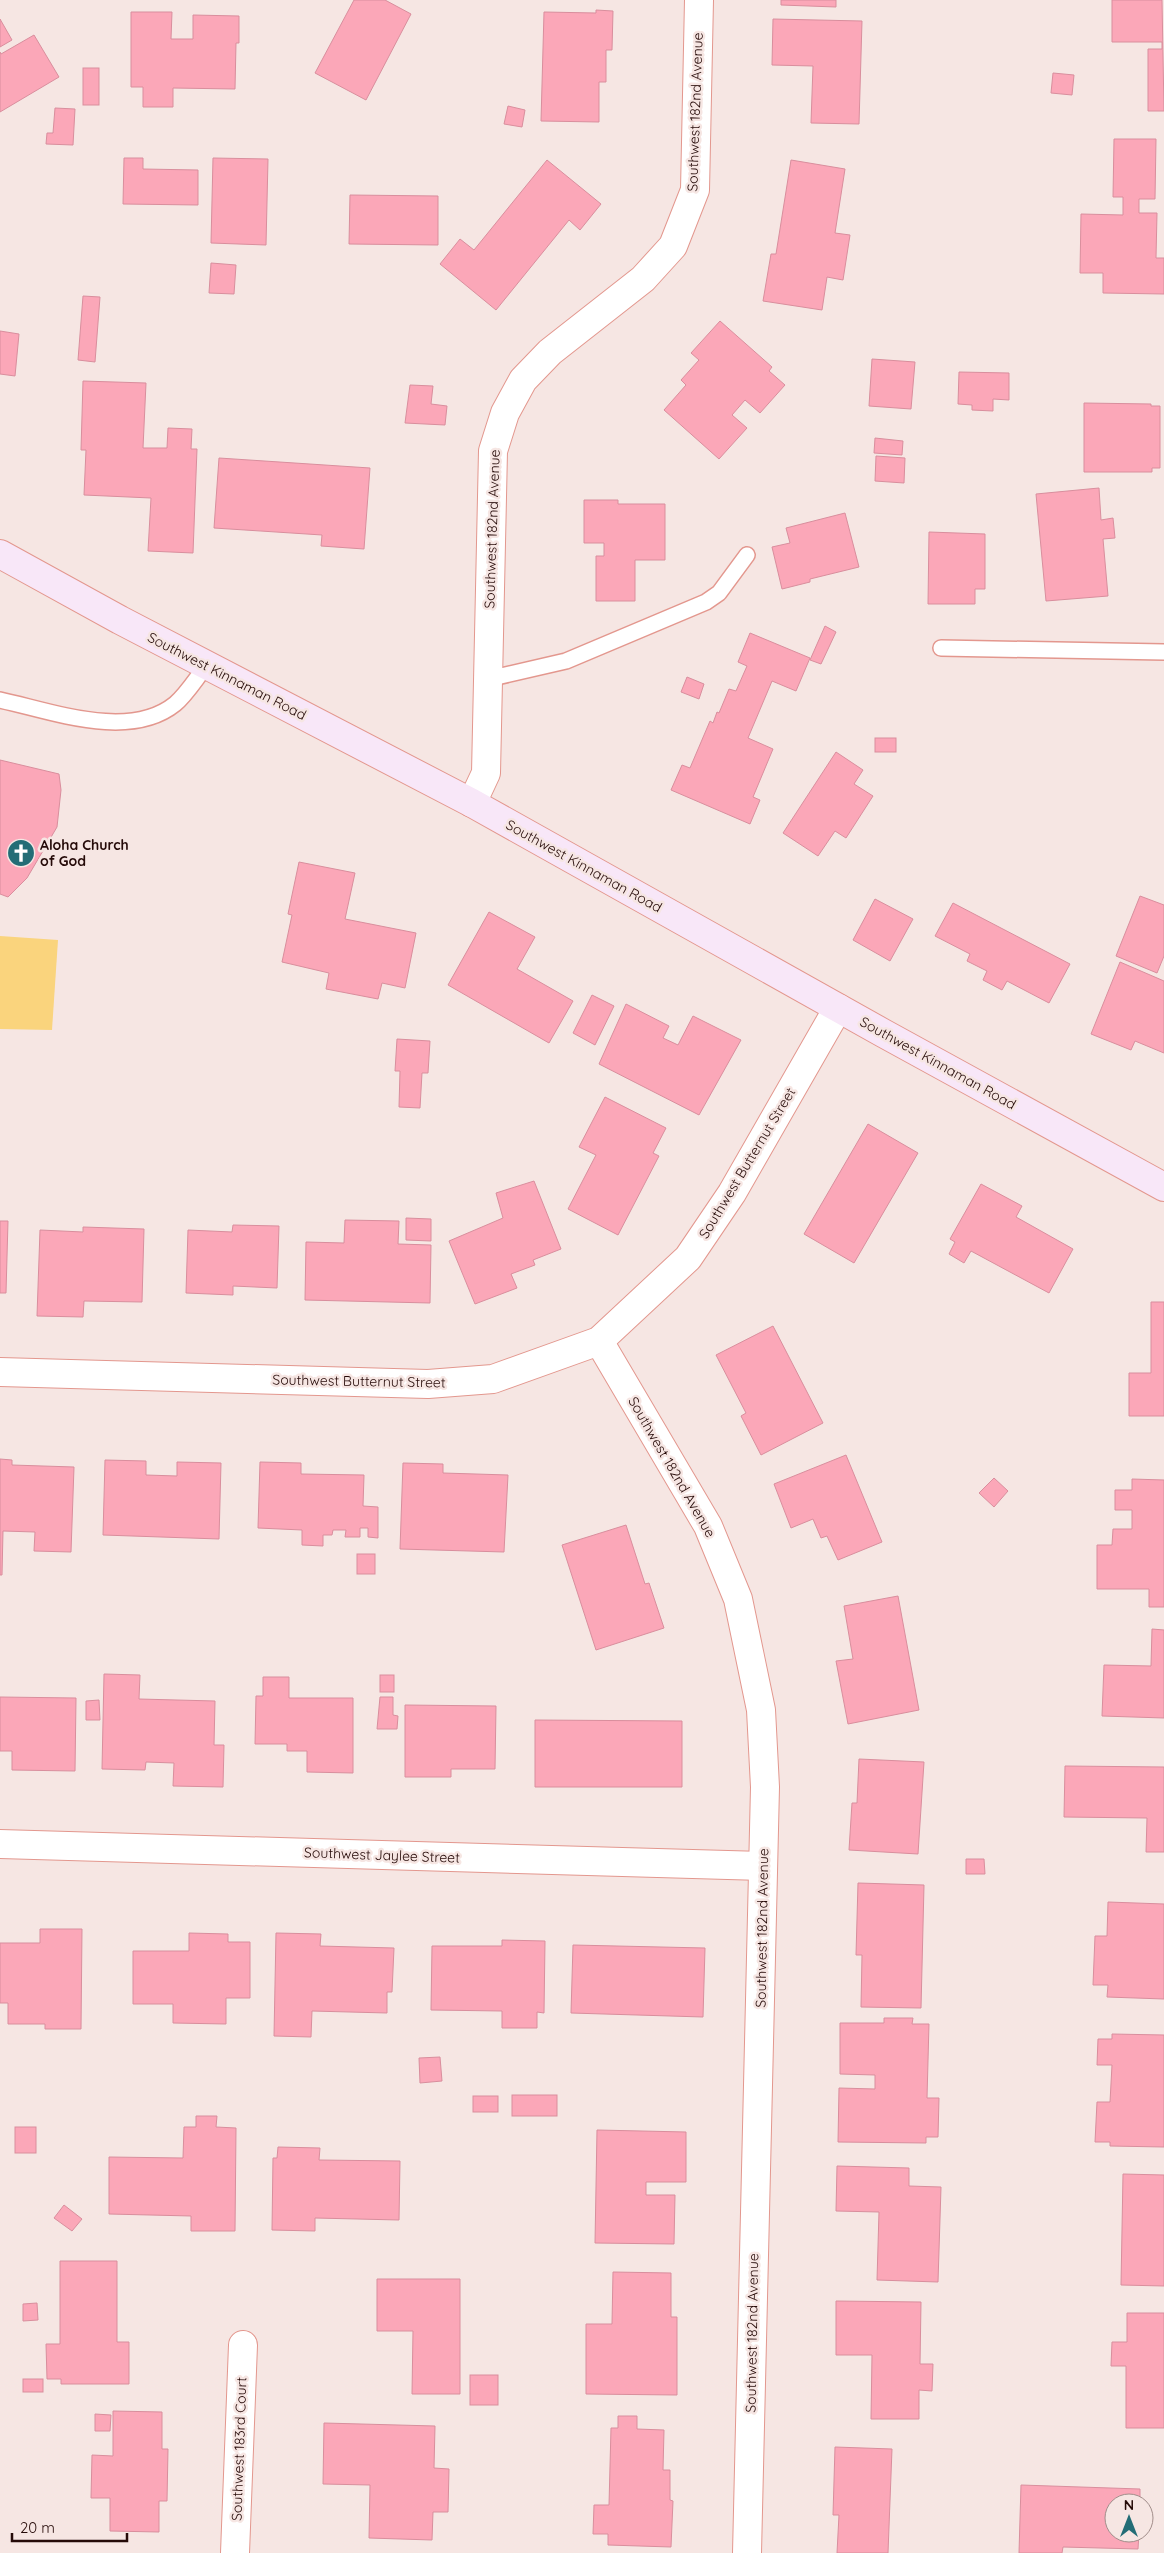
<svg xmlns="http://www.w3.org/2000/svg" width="1164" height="2553" viewBox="0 0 1164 2553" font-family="Quicksand,sans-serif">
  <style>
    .green { fill: #fad47d }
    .building { fill: #fba7b8; stroke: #d98e9d }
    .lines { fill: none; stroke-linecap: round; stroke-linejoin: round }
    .service-casing { stroke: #e3978e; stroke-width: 18 }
    .minor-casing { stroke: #e3978e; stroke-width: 30 }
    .secondary-casing { stroke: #e3978e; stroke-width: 30 }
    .service { stroke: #fff; stroke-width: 15 }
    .minor { stroke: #fff; stroke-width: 28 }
    .secondary { stroke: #f8e7f8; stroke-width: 28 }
    .labels { text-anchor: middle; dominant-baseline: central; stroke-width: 5; stroke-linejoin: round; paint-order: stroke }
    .street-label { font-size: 14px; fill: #250a08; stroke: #f6e6e3 }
    .poi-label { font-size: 14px; font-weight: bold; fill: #250a08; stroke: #f6e6e3; text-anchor: start }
  </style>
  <rect width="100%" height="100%" fill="#f6e6e3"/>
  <path class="green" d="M0,936l58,4 -6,90 -52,-1z"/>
  <g class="building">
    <path d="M354,0h31l26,14 -45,86 -51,-27z"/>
    <path d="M781,0h55v7l-55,-2z"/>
    <path d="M1112,0h50l2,111h-16v-62h14v-7h-50z"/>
    <path d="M596,10l17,1 -1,39h-6v32h-7v40l-58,-1 3,-109 52,1z"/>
    <path d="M131,12h41l-1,27h22v-24l46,1v27h-3l-1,46 -62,-1v19h-30v-20h-12z"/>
    <path d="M0,19l12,21 -12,7z"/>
    <path d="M773,19l89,2 -3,103 -48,-1 2,-57 -41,-1z"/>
    <path d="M34,35l25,42 -59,35v-60l1,2z"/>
    <rect x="83" y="68" width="16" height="37"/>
    <path d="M1053,73l21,2 -2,20 -21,-2z"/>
    <path d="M508,106l17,4 -3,17 -18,-3z"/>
    <path d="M55,108l20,1 -2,36 -27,-1 1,-11h6z"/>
    <path d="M1114,139h42l-1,60h-16v14h18l-1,45h8v36l-61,-1v-20h-23l1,-59 42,1v-18h-10z"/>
    <path d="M124,158h19v11l55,1v35l-75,-1z"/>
    <path d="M213,158l55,1 -2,86 -55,-2z"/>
    <path d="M547,160l54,44 -21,26 -11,-10 -73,90 -56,-46 20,-25 14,11z"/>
    <path d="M791,160l54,9 -10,64 15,2 -7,45 -16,-3 -5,33 -59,-9 8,-47h5z"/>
    <path d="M350,195l88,1v49l-89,-1z"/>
    <path d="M211,263l25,2 -2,29 -25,-1z"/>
    <path d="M83,296l17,1 -5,65 -17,-2z"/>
    <path d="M720,321l52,46 -3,4 16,14 -25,28 -15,-13 -13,15 15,13 -28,31 -55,-49 22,-25 -5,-5 18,-20 -8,-7z"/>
    <path d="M0,331l19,3 -4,42 -15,-2z"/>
    <path d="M872,359l43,3 -4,47 -42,-3z"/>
    <path d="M959,372l50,1v27l-16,-1v12l-21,-1v-5l-14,-1z"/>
    <path d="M83,381l63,2 -3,65h24l1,-20 24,1 -1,20h6l-4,104 -45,-2 3,-53 -67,-3 2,-45h-5z"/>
    <path d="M410,385l23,1 -2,18 16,2 -2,19 -40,-2z"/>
    <path d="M1084,403l67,1v2h9v62h-8v4h-68z"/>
    <path d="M875,438l28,3 -1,14 -28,-2z"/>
    <path d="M876,456l29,2 -1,25 -29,-2z"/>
    <path d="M219,458l151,10 -6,81 -43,-3 1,-11 -108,-7z"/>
    <path d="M1099,488l2,32 12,-2 2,20 -12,1 5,57 -62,5 -10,-107z"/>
    <path d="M584,500h34v4h47v56h-30v41h-39v-45h8v-13h-20z"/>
    <path d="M845,513l14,54 -49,12v3l-28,7 -10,-42 18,-4 -4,-15z"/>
    <path d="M929,532l56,2v55h-10v15h-47z"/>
    <path d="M825,626l11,6 -15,32 -11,-4z"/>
    <path d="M750,633l60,25 -14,33 -24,-10 -24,57 25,11 -20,48 7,3 -10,24 -79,-34 11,-25 8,3 20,-47 3,2 4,-11 2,1 10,-24 7,2 11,-25 -9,-4z"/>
    <path d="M687,677l17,7 -5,15 -18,-7z"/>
    <rect x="875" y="738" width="21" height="14"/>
    <path d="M836,752l27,18 -9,14 19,12 -27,42 -11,-7 -17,25 -35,-23z"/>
    <path d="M0,760l59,14 2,16 -4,37 -30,51 -19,19 -8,-3z"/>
    <path d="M299,862l56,11 -10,46 71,14 -11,55 -23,-5 -4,16 -52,-10 3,-16 -47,-11 10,-47 -4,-1z"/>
    <path d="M1140,896l24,9v51l-7,17 -41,-17z"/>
    <path d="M875,899l38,20 -23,42 -37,-21z"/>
    <path d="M953,903l117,61 -21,39 -42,-22 -5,9 -19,-10 4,-9 -20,-10 3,-7 -35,-18z"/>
    <path d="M489,912l46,25 -18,32 56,32 -24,42 -101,-58z"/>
    <path d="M1120,962l44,19v72l-29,-12 -4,9 -40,-16z"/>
    <path d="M592,995l22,11 -19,39 -22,-12z"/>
    <path d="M626,1004l43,22 -6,12 15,7 15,-29 48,24 -42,75 -100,-51z"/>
    <path d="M397,1039l33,2 -2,32h-6l-2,35 -21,-1 1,-36h-5z"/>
    <path d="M605,1097l61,31 -13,25 6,3 -41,79 -50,-26 28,-54 -17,-8z"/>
    <path d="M868,1124l50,29 -64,110 -50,-29z"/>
    <path d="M534,1181l27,68 -28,11 2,5 -24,9 6,14 -42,16 -26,-63 54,-23 -7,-25z"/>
    <path d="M981,1184l41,22 -6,11 57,32 -24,44 -78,-42 -7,12 -15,-9 6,-12 -5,-3z"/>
    <path d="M406,1218l25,1v22l-25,-1z"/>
    <path d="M345,1220l54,1 -1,23 33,1 -1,58 -125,-3 1,-58 38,1z"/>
    <path d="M0,1221h8l-2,72h-6z"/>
    <path d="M233,1225l46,1 -2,62 -44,-2v9l-47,-2 2,-63 44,2z"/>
    <path d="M83,1227l61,2 -2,73 -58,-1 -1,16 -46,-1 3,-86 43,2z"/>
    <path d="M1151,1302h13v114h-35v-43h22z"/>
    <path d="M773,1326l50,97 -62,32 -20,-39 5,-3 -30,-58z"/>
    <path d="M846,1455l36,87 -44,18 -11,-24 -6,2 -8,-19 -22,9 -17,-44z"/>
    <path d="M0,1459l12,1v5l62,2 -3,85 -37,-1 1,-19 -32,-1 -1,44h-2z"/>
    <path d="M105,1460l41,1v14l31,1v-14l44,1 -2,76 -116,-4z"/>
    <path d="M260,1462l41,1v11l63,1 -1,31 15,1v31l-10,-1v-9h-8v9h-15l1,-7h-13l-1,5h-9v11l-21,-1v-15l-44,-2z"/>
    <path d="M403,1463l40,1v9l65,2 -4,77 -104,-3z"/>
    <path d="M994,1478l14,13 -14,16 -15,-14z"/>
    <path d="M1132,1479l32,1v127h-15v-18h-52v-44h15l1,-16h19v-19h-17v-20h17z"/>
    <path d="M626,1525l19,59 4,-1 15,45 -68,22 -34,-105z"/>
    <rect x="357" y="1554" width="18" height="20"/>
    <path d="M898,1596l21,114 -71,14 -12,-63 17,-2 -9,-53z"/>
    <path d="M1152,1629l12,1v88l-62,-2 2,-51 47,1z"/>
    <path d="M104,1674l36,1 -1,24 76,2 -1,44h10l-1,42 -50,-1 1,-23 -28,-1 -1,8 -43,-1z"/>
    <rect x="380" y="1675" width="14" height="17"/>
    <path d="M263,1677h26v21h64v75l-46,-1v-21h-20v-7h-32l1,-48h7z"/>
    <path d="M0,1697l76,1 -1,73 -63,-1v-19h-12z"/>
    <path d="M380,1697h13v18l5,1 -1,13h-20z"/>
    <path d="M99,1700l1,20h-14v-19z"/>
    <path d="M405,1705l91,1 -1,63h-44v8h-46z"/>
    <path d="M535,1720l147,1v66h-147z"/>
    <path d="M859,1759l65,3 -6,92 -69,-4 3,-47h5z"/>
    <path d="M1065,1766l99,1v85h-18l1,-34 -83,-1z"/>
    <path d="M966,1859h18l1,15h-19z"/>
    <path d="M858,1883l66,2 -3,123 -60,-1 1,-52h-6z"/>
    <path d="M1108,1902l56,2v95l-57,-2 1,-12h-15l2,-49h12z"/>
    <path d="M40,1929h42l-1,100h-36v-5h-37v-21h-8v-60h40z"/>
    <path d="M189,1933l39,1v8h22v56h-24v26l-53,-1v-19h-40v-53h56z"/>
    <path d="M276,1933l45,1 -1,12 74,2 -2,44h-5v21l-75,-2 -1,26 -37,-1z"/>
    <path d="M502,1940l43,1 -1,72 -7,-1v16h-35v-17l-71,-1 1,-64h70z"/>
    <path d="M573,1945l132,3 -2,69 -132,-4z"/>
    <path d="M884,2018h29l-1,6h17l-2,74h12l-1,39h-12v6l-88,-1 1,-54 36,1v-14l-35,-1v-51h44z"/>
    <path d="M1112,2034l52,1v112l-54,-1v-4h-15l2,-40h13l2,-37h-15l1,-26h14z"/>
    <path d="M440,2057l2,24 -22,2 -1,-25z"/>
    <rect x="512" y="2095" width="45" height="21"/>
    <rect x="473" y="2096" width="25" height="16"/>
    <path d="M196,2116h21l-1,11 20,1 -1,103h-44v-15l-82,-2v-57l74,1 1,-31h12z"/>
    <rect x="15" y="2127" width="21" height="26"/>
    <path d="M597,2130l89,2v50h-40v13h29l-1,49 -79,-1z"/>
    <path d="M278,2147l42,1 -1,12 81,1 -1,59 -84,-2v13l-43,-1 1,-72h4z"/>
    <path d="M837,2166l72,2v18l32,1 -3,95 -61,-2 2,-68 -43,-1z"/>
    <path d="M1123,2174l41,1v111l-43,-1z"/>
    <path d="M64,2205l18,14 -10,12 -18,-13z"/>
    <path d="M60,2261h57v81h12v42h-68v-5h-14l-1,-35h14z"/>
    <path d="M613,2272l58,1v44h6v78l-91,-1v-70h26z"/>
    <path d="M377,2279h83v115h-48l1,-63h-36z"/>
    <path d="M836,2301l85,1 -1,62h13l-1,27 -13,-1v29h-48l1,-64h-36z"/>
    <path d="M37,2303l1,17 -15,1v-17z"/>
    <path d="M1127,2313h37v115h-38v-62h-15l1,-24h15z"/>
    <rect x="470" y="2375" width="28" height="30"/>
    <rect x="23" y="2379" width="20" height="13"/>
    <path d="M113,2411l49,1v37h6l-1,52h-8v31l-49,-1v-33h-19l1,-43 21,1z"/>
    <path d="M95,2414l16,1 -1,16h-15z"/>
    <path d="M618,2416h19v13l27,1 -1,40h7v30l3,1 -2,46 -63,-2v-11h-15l1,-29h15l2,-77h7z"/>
    <path d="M324,2423l111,3 -1,42 15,1 -1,43h-15l-1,28 -63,-2 1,-53 -47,-1z"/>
    <path d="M835,2447l57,2 -4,104h-51l2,-38h-6z"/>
    <path d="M1021,2485l119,4v14h-26v30h25l-1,16 -75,-2 -1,6h-43z"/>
  </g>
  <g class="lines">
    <g class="service-casing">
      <g id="service">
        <path d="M941,648l223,4"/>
        <path d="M488,679l78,-18 140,-59 13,-9 28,-38"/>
        <path d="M0,700c51,11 129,41 175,4 12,-10 22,-27 32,-39"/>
      </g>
    </g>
    <g class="minor-casing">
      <g id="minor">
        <path d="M472,803l14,-30 7,-322 12,-38 18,-33 27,-28 93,-73 30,-33 22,-56 4,-190"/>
        <path d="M599,1341l109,185 30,73 23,111 4,77 -18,766"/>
        <path d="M0,1372l428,12 65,-5 106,-38 89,-83 44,-65 106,-185"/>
        <path d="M0,1844l763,22"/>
        <path d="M235,2553l8,-208"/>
      </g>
    </g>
    <g class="secondary-casing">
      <path id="secondary" d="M0,554l120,66 352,183 411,230 281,154"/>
    </g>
    <use href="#service" class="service"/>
    <use href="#minor" class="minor"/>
    <use href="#secondary" class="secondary"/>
  </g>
  <defs>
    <g id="church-disc" transform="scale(1.4375)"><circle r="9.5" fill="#236d76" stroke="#f6e6e3"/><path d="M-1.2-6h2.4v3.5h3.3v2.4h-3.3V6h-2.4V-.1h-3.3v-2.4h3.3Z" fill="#fff"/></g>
  </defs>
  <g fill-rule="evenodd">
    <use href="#church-disc" x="21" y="853"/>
  </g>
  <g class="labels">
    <g class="street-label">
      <text transform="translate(695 112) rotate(-88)">Southwest 182nd Avenue</text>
      <text transform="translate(492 529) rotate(-88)">Southwest 182nd Avenue</text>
      <text transform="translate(227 676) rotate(27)">Southwest Kinnaman Road</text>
      <text transform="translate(584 866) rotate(29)">Southwest Kinnaman Road</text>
      <text transform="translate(938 1063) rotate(29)">Southwest Kinnaman Road</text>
      <text transform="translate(747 1163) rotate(-59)">Southwest Butternut Street</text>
      <text transform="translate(359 1381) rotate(1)">Southwest Butternut Street</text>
      <text transform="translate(672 1467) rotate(60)">Southwest 182nd Avenue</text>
      <text transform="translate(382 1855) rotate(2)">Southwest Jaylee Street</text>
      <text transform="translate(762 1928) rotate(-89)">Southwest 182nd Avenue</text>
      <text transform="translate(752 2333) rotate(-89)">Southwest 182nd Avenue</text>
      <text transform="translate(239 2449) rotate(-88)">Southwest 183rd Court</text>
    </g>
    <g class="poi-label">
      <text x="40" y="845">Aloha Church<tspan x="40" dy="16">of God</tspan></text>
    </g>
  </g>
  <g transform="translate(1129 2518)"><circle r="24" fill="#f6e6e3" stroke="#a28e8b"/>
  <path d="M0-4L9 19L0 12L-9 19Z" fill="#236d76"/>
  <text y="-8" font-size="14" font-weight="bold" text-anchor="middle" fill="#250a08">N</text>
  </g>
  <path d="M12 2533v8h115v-8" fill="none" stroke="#250a08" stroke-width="2.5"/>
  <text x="20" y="2533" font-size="15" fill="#250a08" stroke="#f6e6e3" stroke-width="4" paint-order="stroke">20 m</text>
</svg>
